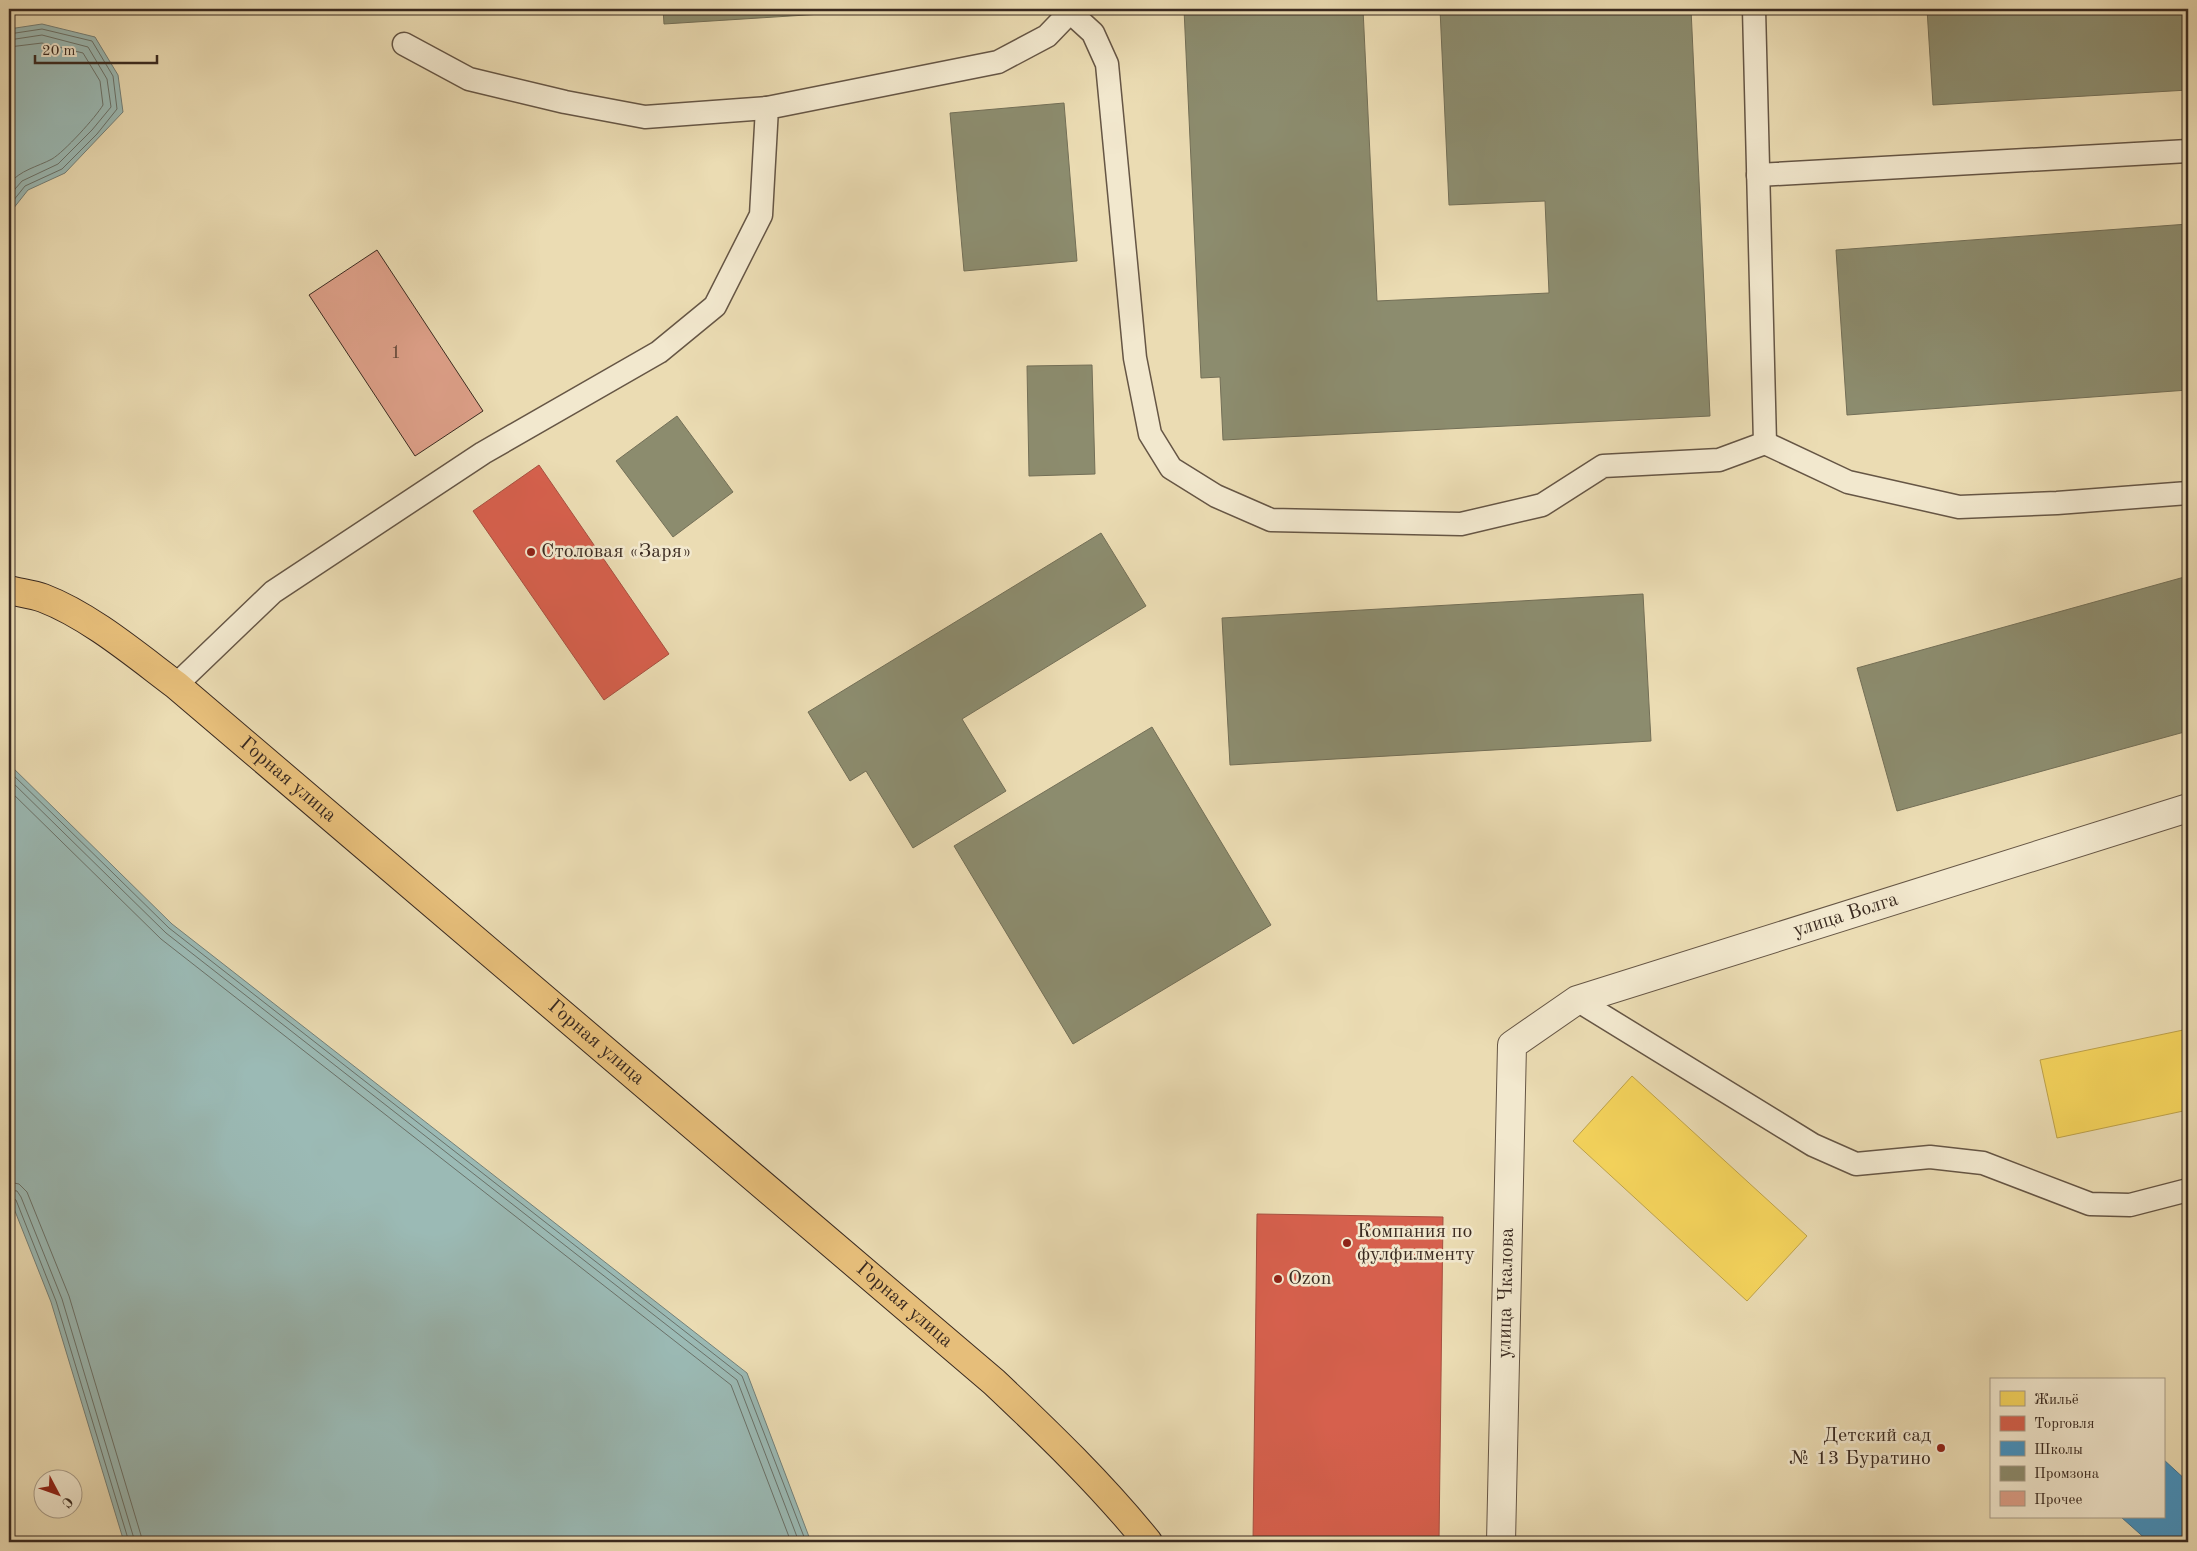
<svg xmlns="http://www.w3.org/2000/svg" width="2197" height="1551" viewBox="0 0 2197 1551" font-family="'Old Standard TT',serif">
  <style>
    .water { fill: #9bbab5; stroke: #748079 }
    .homes { fill: #f6d55c; stroke: #bea24a }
    .shops { fill: #d6604d; stroke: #a75040 }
    .schools { fill: #4393c3; stroke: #407492 }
    .industry { fill: #8c8c6e; stroke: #736f57 }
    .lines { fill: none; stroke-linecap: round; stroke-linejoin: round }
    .shore { stroke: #6a726a; stroke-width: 1 }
    .building { fill: #dea089; stroke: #3a2a20 }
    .lane-casing { stroke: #665645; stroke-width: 25 }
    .street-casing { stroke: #665645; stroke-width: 30 }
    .primary-casing { stroke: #3a2a20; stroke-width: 30 }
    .lane { stroke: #f2e8ce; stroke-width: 22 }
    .street { stroke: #f2e8ce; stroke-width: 28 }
    .primary { stroke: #e6be7a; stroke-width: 28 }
    .poi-dot { fill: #8f2418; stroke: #f2e8ce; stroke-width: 2 }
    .labels { text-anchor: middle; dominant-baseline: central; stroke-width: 5; stroke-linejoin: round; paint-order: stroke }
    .number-label { font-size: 18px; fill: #63483a }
    .poi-label { font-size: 20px; fill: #3a2a20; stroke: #f2e8ce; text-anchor: start }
    .street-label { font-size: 20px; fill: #3a2a20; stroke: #f2e8ce }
  </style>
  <rect width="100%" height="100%" fill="#ebdcb3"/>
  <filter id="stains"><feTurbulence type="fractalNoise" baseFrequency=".004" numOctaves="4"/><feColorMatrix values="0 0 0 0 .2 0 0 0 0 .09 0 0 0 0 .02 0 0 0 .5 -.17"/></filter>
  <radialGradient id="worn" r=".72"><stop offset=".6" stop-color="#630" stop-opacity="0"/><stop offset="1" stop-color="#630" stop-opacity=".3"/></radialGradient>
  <g class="water">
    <path d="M42,24l53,13 23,38 5,37 -58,61 -37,17 -19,24v-185z"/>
    <path d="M9,764l163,160 575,449 64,169h-687l-73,-240 -42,-106z"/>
  </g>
  <g class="homes">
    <path d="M2188,1029v81l-131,28 -17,-78z"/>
    <path d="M1632,1076l175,160 -60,65 -174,-160z"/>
  </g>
  <g class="shops">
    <path d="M539,465l130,189 -65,46 -131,-189z"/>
    <path d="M1257,1214l186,3 -4,325h-186z"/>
  </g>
  <path class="schools" d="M2163,1459l25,23v60h-39l-28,-25h42z"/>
  <g class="industry">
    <path d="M663,9h238l-237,15z"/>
    <path d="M1184,9h179l14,292 172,-8 -4,-92 -96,4 -9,-196h251l19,407 -487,24 -3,-63 -19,1z"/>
    <path d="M1927,9h261v81l-255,15z"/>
    <path d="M1064,103l13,158 -113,10 -14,-158z"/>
    <path d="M2188,224v166l-341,25 -11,-165z"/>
    <path d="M1092,365l3,109 -66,2 -2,-110z"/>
    <path d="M677,416l56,76 -60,45 -57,-76z"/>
    <path d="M1101,533l45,73 -184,113 44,72 -93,57 -47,-77 -16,10 -42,-69z"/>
    <path d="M2188,576v155l-291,80 -40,-143z"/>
    <path d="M1643,594l8,147 -421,24 -8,-147z"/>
    <path d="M1152,727l119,198 -198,119 -119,-198z"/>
  </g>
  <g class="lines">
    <g class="shore">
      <path d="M9,34l33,-5 50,12 21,35 4,33 -20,25 -35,35 -37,17 -16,20"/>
      <path d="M9,40l33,-5 46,12 19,32 4,28 -19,23 -34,34 -36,17 -13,15"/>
      <path d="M9,47l33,-4 41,10 17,28 3,24c-7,12 -39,47 -51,54 -15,8 -32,11 -43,25"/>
      <path d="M9,771l160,157 573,448 64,166"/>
      <path d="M9,779l157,154 571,447 62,162"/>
      <path d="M9,790l152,149 570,446 60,157"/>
      <path d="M9,1182l10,2 8,8 42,104 74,246"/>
      <path d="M9,1190l8,1 4,6 41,102 73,243"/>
      <path d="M9,1196l7,4 40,101 73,241"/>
    </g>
  </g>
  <path class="building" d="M377,250l106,161 -68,45 -106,-161z"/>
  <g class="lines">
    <g class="lane-casing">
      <g id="lane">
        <path d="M1070,12l23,21 14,31 28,294 15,76 21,34 45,28 55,24 190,4 81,-19 61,-39 116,-6 46,-17 -11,-434"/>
        <path d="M404,44l65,35 96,23 80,15 122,-9"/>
        <path d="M1758,175l430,-24"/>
        <path d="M1765,443l83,39 111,25 98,-4 131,-10"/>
        <path d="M176,685l97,-93 210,-139 176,-101 56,-46 46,-91 6,-107 231,-46 49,-26 26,-27"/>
        <path d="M1577,1000l236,145 43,19 74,-7 53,6 107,41 40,1 58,-15"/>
      </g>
    </g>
    <g class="street-casing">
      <g id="street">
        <path id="s1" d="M1501,1542l11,-497 65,-45 611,-192"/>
      </g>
    </g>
    <g class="primary-casing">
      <g id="primary">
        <path id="s2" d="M9,590c11,3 23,4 34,8 47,18 93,57 133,87l818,697c54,51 107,102 154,160"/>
      </g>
    </g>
    <use href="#lane" class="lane"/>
    <use href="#street" class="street"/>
    <use href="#primary" class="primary"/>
  </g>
  <g class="poi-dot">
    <circle cx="531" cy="552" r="5"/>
    <circle cx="1347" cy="1243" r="5"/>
    <circle cx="1278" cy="1279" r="5"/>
    <circle cx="1941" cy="1448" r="5"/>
  </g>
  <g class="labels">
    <g class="number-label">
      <text x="396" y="353">1</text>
    </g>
    <g class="poi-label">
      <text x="541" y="552">Столовая «Заря»</text>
      <text x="1357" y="1232">Компания по<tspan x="1357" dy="23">фулфилменту</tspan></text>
      <text x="1288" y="1279">Ozon</text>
      <text x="1931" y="1436" text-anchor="end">Детский сад<tspan x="1931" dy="23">№ 13 Буратино</tspan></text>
    </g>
    <g class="street-label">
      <text stroke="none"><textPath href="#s2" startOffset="341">Горная улица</textPath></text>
      <text stroke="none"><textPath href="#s1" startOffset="858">улица Волга</textPath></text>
      <text stroke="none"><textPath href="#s2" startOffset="746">Горная улица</textPath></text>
      <text stroke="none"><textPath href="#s1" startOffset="249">улица Чкалова</textPath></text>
      <text stroke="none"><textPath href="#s2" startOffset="1151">Горная улица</textPath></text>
    </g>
  </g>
  <rect width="2197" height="1551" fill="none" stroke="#ebdcb3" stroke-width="30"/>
  <rect x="10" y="10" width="2177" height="1531" fill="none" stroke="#3a2a20" stroke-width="2.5"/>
  <rect x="15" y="15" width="2167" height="1521" fill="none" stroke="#3a2a20"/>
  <rect x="1990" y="1378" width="175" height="140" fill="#f2e8ce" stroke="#a89c88"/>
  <rect x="2000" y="1391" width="25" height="15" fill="#f6d55c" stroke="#a89c88"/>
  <text x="2034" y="1404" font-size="15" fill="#3a2a20">Жильё</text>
  <rect x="2000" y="1416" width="25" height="15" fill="#d6604d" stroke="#a89c88"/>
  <text x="2034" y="1428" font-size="15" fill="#3a2a20">Торговля</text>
  <rect x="2000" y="1441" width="25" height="15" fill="#4393c3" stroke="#a89c88"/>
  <text x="2034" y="1454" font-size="15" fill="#3a2a20">Школы</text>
  <rect x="2000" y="1466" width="25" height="15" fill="#8c8c6e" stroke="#a89c88"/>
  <text x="2034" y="1478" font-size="15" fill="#3a2a20">Промзона</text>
  <rect x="2000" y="1491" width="25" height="15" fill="#dea089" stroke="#a89c88"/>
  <text x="2034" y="1504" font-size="15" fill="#3a2a20">Прочее</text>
  <g transform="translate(58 1494) rotate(131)"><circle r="24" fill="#f2e8ce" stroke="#a89c88"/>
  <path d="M0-4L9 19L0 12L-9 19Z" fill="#8f2418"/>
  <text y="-8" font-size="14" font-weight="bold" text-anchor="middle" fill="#3a2a20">С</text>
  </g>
  <path d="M35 55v8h122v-8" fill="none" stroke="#3a2a20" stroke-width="2.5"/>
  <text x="42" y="55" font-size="15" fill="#3a2a20" stroke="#f2e8ce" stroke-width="4" paint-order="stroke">20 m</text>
  <rect width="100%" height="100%" filter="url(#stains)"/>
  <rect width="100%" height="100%" fill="url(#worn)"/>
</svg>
